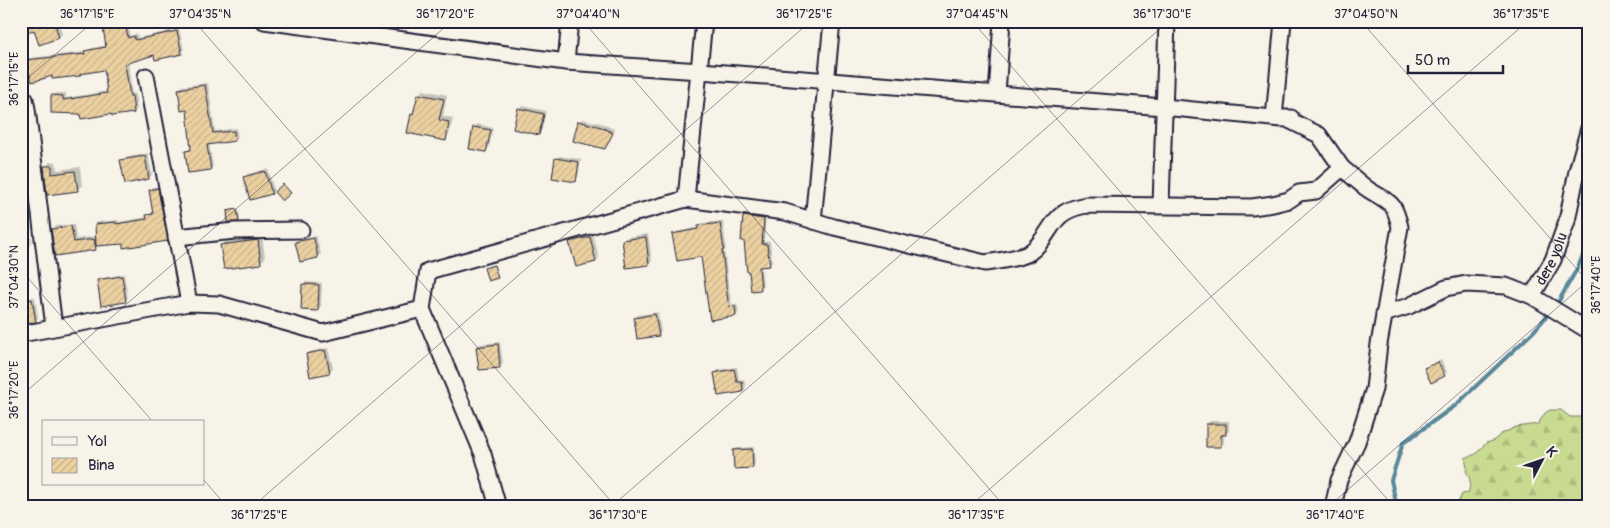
<svg xmlns="http://www.w3.org/2000/svg" width="1610" height="528" viewBox="0 0 1610 528" font-family="Pangolin,sans-serif">
  <style>
    .forest { fill: url(#forest-firs); stroke: #767e66 }
    .shadow { fill: #0003 }
    .lines { fill: none; stroke-linecap: round; stroke-linejoin: round }
    .stream { stroke: #58879a; stroke-width: 4 }
    .building { fill: url(#building-hatch); stroke: #22223b }
    .street-casing { stroke: #22223b; stroke-width: 19 }
    .street { stroke: #f7f3e8; stroke-width: 15 }
    .ticks { fill: none; stroke: #22223b; stroke-width: 1; stroke-opacity: 0.45 }
    .labels { text-anchor: middle; dominant-baseline: central; stroke-width: 4; stroke-linejoin: round; paint-order: stroke }
    .street-label { font-size: 15px; fill: #22223b; stroke: #f7f3e8 }
    .neatline { fill: none; stroke: #22223b; stroke-width: 2 }
    .ticks-label { font-size: 12px; text-anchor: middle; fill: #22223b }
  </style>
  <defs>
    <pattern id="forest-firs" width="22" height="20" patternUnits="userSpaceOnUse" patternTransform="scale(1.25)"><rect width="22" height="20" fill="#c9db90"/><path d="M5 1l3.5 6h-7zM16 11l3.5 6h-7z" fill="#acbc7d"/></pattern>
    <pattern id="building-hatch" width="6" height="6" patternUnits="userSpaceOnUse" patternTransform="scale(1.25)"><rect width="6" height="6" fill="#ecd1a1"/><path d="M-1 1l2-2M0 6l6-6M5 7l2-2" fill="none" stroke="#cab38c"/></pattern>
  </defs>
  <rect width="100%" height="100%" fill="#f7f3e8"/>
  <filter id="ink" filterUnits="userSpaceOnUse"><feTurbulence type="fractalNoise" baseFrequency=".02" numOctaves="2"/><feDisplacementMap in="SourceGraphic" scale="10" xChannelSelector="R" yChannelSelector="G"/><feConvolveMatrix kernelMatrix="1 2 1 2 8 2 1 2 1" color-interpolation-filters="sRGB"/></filter>
  <g filter="url(#ink)">
    <path class="forest" d="M1550,410h11l9,7h11l8,-1v91h-133l6,-13 6,-1c3,-10 3,-13 -2,-22l1,-3 -2,-10 11,-4 10,-11 7,-2 8,-7 15,-7 22,-3 7,-11z"/>
    <g class="shadow">
      <path d="M28,21h30l4,13 -3,3 -19,6 -5,-15 -14,6v-11z"/>
      <path d="M103,21h25l2,15 7,-3 1,5 41,-9 5,21 -3,3h-26l-27,9 4,32 3,-1 2,16 -3,3 -53,1 -28,-17 3,-3h10v5l42,-7 -3,-23 -23,4 -3,3h-25l-28,-14 3,-3 56,-6 4,-3 18,-4z"/>
      <path d="M208,83l7,48 21,-3 2,9 -3,3 -26,3 4,23 -3,3 -24,-17 3,-3 3,-1 -3,-39 -10,-20 3,-3z"/>
      <path d="M423,90l24,5 -4,21 10,2 -4,17 -4,4 -33,-25 3,-3 4,-17z"/>
      <path d="M522,106l24,5 -5,20 -3,3 -19,-25z"/>
      <path d="M582,119l22,5 11,6 -10,18 -26,-26z"/>
      <path d="M477,124l16,4 -4,20 -3,3 -12,-24z"/>
      <path d="M148,153l4,22 -3,3 -28,-17 3,-3z"/>
      <path d="M559,156l22,3 -3,18 -3,3 -19,-21z"/>
      <path d="M50,162h6l1,8 23,-3 2,19 -5,4 -29,3 -3,-26z"/>
      <path d="M268,169l6,21 -3,3 -26,-16 3,-3z"/>
      <path d="M160,186l10,51 -3,3 -69,6 -3,2 -39,6 -3,-25 3,-3 18,-2 2,15 21,-3 -1,-11 3,-3 19,-2 1,2 29,-5 3,-4h3l-3,-23 2,-3z"/>
      <path d="M238,209l2,10 -2,1 -10,-9z"/>
      <path d="M27,210l5,33 -5,5 -6,1v-38z"/>
      <path d="M747,214l19,2 -2,26 6,-1 2,21 -3,3 -8,1 2,20 -2,2 -17,-71z"/>
      <path d="M723,221l3,25 -2,2 5,42 3,15 5,-1 2,8 -3,3 -25,4 -9,-64 -29,-20 3,-3 23,-5 3,-4z"/>
      <path d="M648,234l4,27 -3,3 -25,-24 3,-3z"/>
      <path d="M593,235l6,23 -3,3 -19,5 -6,-23 3,-3z"/>
      <path d="M262,236l3,22 -5,5 -38,-18 4,-5z"/>
      <path d="M316,236l5,18 -3,3 -17,4 -5,-18 3,-3z"/>
      <path d="M124,274l4,24 -3,3 -27,-20 3,-3z"/>
      <path d="M306,282l16,1 -1,23 -3,3 -15,-24z"/>
      <path d="M35,297l3,21 -3,3 -14,2v-24z"/>
      <path d="M658,312l3,20 -3,3 -23,-17 3,-3z"/>
      <path d="M500,342l3,22 -3,2 -23,-19 3,-3z"/>
      <path d="M328,348l5,20 -3,3 -19,4 -4,-20 3,-3z"/>
      <path d="M1441,360l6,12 -3,3 -18,-6z"/>
      <path d="M737,367l2,13 5,-1 2,9 -3,3 -28,-18 3,-3z"/>
      <path d="M1210,421h19v10l-5,3v9l-3,3 -14,-22z"/>
      <path d="M754,447l1,17 -3,3 -18,-16 3,-3z"/>
      <path d="M761,504v3h-22l1,-1z"/>
    </g>
    <g class="lines">
      <g class="stream">
        <path d="M1556,306l22,-39 11,-26"/>
        <path d="M1397,507l-6,-27 12,-37 53,-38 78,-74 17,-20"/>
      </g>
    </g>
    <g class="building">
      <path d="M31,21h23l5,17 -20,7 -5,-15 -13,5v-10z"/>
      <path d="M102,21h23l3,17 6,-2 1,4 42,-9 5,23 -27,6 -1,-5 -29,9 5,32h2l2,17 -22,3 -1,-2 -30,5 -1,-5 -29,-1v-18l12,1v4l44,-7 -3,-23 -24,4v2l-28,3v-3l-20,6 -7,-22 60,-6 -1,-3 22,-4z"/>
      <path d="M205,85l8,48 21,-2 1,10 -28,4 4,25 -23,3 -3,-22 6,-1 -4,-40 -6,1 -3,-22z"/>
      <path d="M418,94l26,5 -5,21 10,2 -3,19 -39,-8 4,-19h2z"/>
      <path d="M518,108l26,6 -5,21 -26,-6z"/>
      <path d="M578,121l23,6 12,6 -8,16 -32,-8z"/>
      <path d="M473,127l18,3 -5,22 -17,-3z"/>
      <path d="M145,156l4,23 -24,5 -5,-24z"/>
      <path d="M555,158l24,4 -3,20 -24,-4z"/>
      <path d="M44,166h8v8l23,-3 3,20 -31,4z"/>
      <path d="M265,171l7,23 -22,6 -7,-23z"/>
      <path d="M283,184l8,9 -9,8 -8,-9z"/>
      <path d="M158,188l10,53 -45,7v-4l-27,2 -1,-22 21,-2v2l31,-5 -1,-4 7,-1 -4,-24z"/>
      <path d="M237,209l2,13h-11l-1,-11z"/>
      <path d="M743,216l21,3 -2,25h5l3,22 -11,1 2,23 -10,1 -2,-19h-2l-3,-31h-3z"/>
      <path d="M720,223l4,27h-2l5,44 2,13 6,-1 1,10 -26,4 -9,-63 -24,4 -5,-27 26,-5v-3z"/>
      <path d="M71,226l3,16 20,-3 2,11 -41,6 -4,-27z"/>
      <path d="M590,237l6,25 -20,5 -7,-25z"/>
      <path d="M646,237l3,28 -23,3 -4,-28z"/>
      <path d="M314,238l4,20 -18,4 -5,-20z"/>
      <path d="M258,240l3,24 -37,5 -4,-24z"/>
      <path d="M494,265l4,13 -10,3 -4,-13z"/>
      <path d="M122,276l4,26 -25,4 -4,-26z"/>
      <path d="M302,284l17,1 -1,26 -17,-1z"/>
      <path d="M32,299l4,23 -15,2v-23z"/>
      <path d="M655,314l4,22 -22,3 -3,-21z"/>
      <path d="M498,344l2,24 -21,2 -3,-23z"/>
      <path d="M325,350l5,23 -20,4 -4,-23z"/>
      <path d="M1438,362l7,14 -14,7 -7,-15z"/>
      <path d="M734,369l3,13h5l1,10 -25,4 -4,-23z"/>
      <path d="M1206,424h20v11h-5v12h-15z"/>
      <path d="M752,449l1,19 -19,1 -1,-19z"/>
    </g>
    <g class="lines">
      <g class="street-casing">
        <g id="street">
          <path d="M264,21l302,41 134,9 464,36 118,12"/>
          <path d="M566,62l4,-41"/>
          <path d="M146,76l43,227"/>
          <path d="M997,94l5,-73"/>
          <path d="M21,96l4,3 2,10 27,218"/>
          <path d="M686,199l18,-178"/>
          <path d="M1161,205l6,-184"/>
          <path d="M813,221l19,-200"/>
          <path d="M176,237l59,-6 66,-1"/>
          <path d="M1532,296l57,35"/>
          <path id="s1" d="M1384,314l25,-8 37,-18 20,-4 40,2 26,10 21,-36 14,-39 10,-50 12,-43"/>
          <path d="M21,334l168,-31 30,1 104,29 99,-24"/>
          <path d="M498,507l-15,-53 -61,-145 6,-38 258,-72 99,13 49,15 151,36c8,-1 39,-6 44,-10 26,-19 18,-41 57,-48l166,2 21,-3 16,-4 10,-7 17,-2 26,-23 -23,-33 -32,-16 4,-1h-17l9,-97"/>
          <path d="M1333,507l6,-27 18,-38 17,-53 5,-45 21,-117c-6,-26 -9,-23 -31,-37 -9,-6 -18,-15 -27,-22"/>
        </g>
      </g>
      <use href="#street" class="street"/>
    </g>
  </g>
  <path class="ticks" d="M194,21l422,486M583,21l422,486M972,21l422,486M1361,21l228,262M21,84l73,-63M21,270l132,152M21,396l431,-375M204,480l23,27M252,507l559,-486M611,507l558,-486M969,507l559,-486M1328,507l261,-227"/>
  <g class="labels">
    <g class="street-label">
      <text stroke="none"><textPath href="#s1" startOffset="198">dere yolu</textPath></text>
    </g>
  </g>
  <rect width="1610" height="528" fill="none" stroke="#f7f3e8" stroke-width="55"/>
  <rect x="42" y="420" width="162" height="65" fill="#f7f3e8" stroke="#a29fa3"/>
  <rect x="52" y="437" width="25" height="8" fill="#f7f3e8" stroke="#a29fa3"/>
  <text x="88" y="446" font-size="15" fill="#22223b">Yol</text>
  <rect x="52" y="458" width="25" height="15" fill="url(#building-hatch)" stroke="#a29fa3"/>
  <text x="88" y="470" font-size="15" fill="#22223b">Bina</text>
  <g transform="translate(1542 460) rotate(49)" stroke="#f7f3e8" stroke-width="4" paint-order="stroke">
  <path d="M0-4L9 19L0 12L-9 19Z" fill="#22223b"/>
  <text y="-8" font-size="14" font-weight="bold" text-anchor="middle" fill="#22223b">K</text>
  </g>
  <path d="M1408 65v8h95v-8" fill="none" stroke="#22223b" stroke-width="2.5"/>
  <text x="1415" y="65" font-size="15" fill="#22223b" stroke="#f7f3e8" stroke-width="4" paint-order="stroke">50 m</text>
  <rect x="28" y="28" width="1554" height="472" class="neatline"/>
  <g class="ticks-label">
    <text x="87" y="18">36°17'15"E</text>
    <text x="200" y="18">37°04'35"N</text>
    <text x="445" y="18">36°17'20"E</text>
    <text x="588" y="18">37°04'40"N</text>
    <text x="804" y="18">36°17'25"E</text>
    <text x="977" y="18">37°04'45"N</text>
    <text x="1162" y="18">36°17'30"E</text>
    <text x="1366" y="18">37°04'50"N</text>
    <text x="1521" y="18">36°17'35"E</text>
    <text transform="translate(14 79) rotate(-90)" y="4">36°17'15"E</text>
    <text transform="translate(14 277) rotate(-90)" y="4">37°04'30"N</text>
    <text transform="translate(1596 285) rotate(-90)" y="4">36°17'40"E</text>
    <text transform="translate(14 390) rotate(-90)" y="4">36°17'20"E</text>
    <text x="259" y="519">36°17'25"E</text>
    <text x="618" y="519">36°17'30"E</text>
    <text x="976" y="519">36°17'35"E</text>
    <text x="1335" y="519">36°17'40"E</text>
  </g>
</svg>
